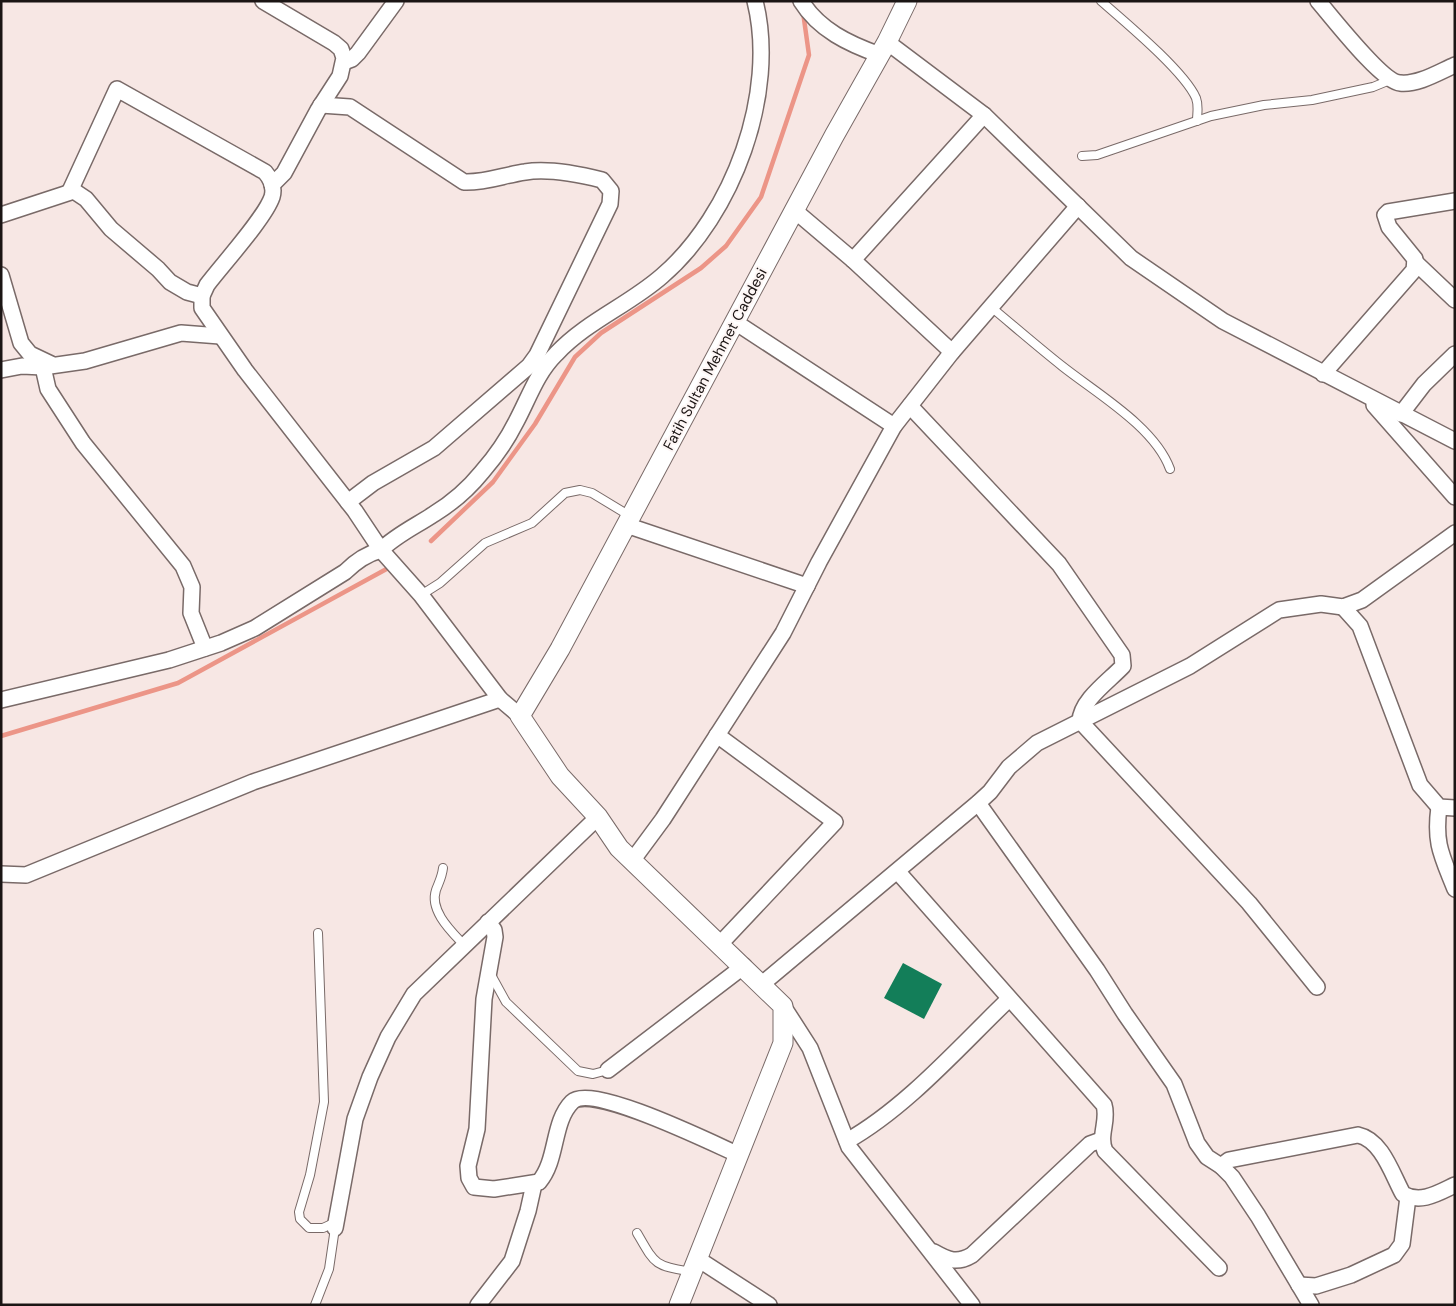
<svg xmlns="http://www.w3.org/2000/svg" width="1456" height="1306" viewBox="0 0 1456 1306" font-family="'DM Sans',sans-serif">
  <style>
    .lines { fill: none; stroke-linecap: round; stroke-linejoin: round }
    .stream { stroke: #ec9587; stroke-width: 4.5 }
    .building { fill: #137e59 }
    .service-casing { stroke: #796a68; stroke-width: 10 }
    .minor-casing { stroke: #796a68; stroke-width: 18 }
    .tertiary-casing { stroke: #796a68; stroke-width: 21 }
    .service { stroke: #fff; stroke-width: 8 }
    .minor { stroke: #fff; stroke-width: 15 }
    .tertiary { stroke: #fff; stroke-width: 19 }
    .labels { text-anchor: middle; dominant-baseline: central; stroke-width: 4; stroke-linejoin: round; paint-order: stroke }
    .street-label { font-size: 15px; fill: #1b1514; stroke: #fdf6f5 }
  </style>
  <rect width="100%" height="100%" fill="#f7e7e4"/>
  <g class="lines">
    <g class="stream">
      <path d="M431,541l62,-59 42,-58 40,-67 26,-24 100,-65 25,-22 35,-49 48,-142 -6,-43"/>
      <path d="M1,736l177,-53 214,-117"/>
    </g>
  </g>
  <path class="building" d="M903,963l39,21 -18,35 -40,-21z"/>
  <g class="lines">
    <g class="service-casing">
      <g id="service">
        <path d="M1101,1c24,21 83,70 95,97 3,8 1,15 1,23"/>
        <path d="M1082,156l15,-1 114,-39 53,-11 48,-5 61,-13 17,-7"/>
        <path d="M991,307c24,20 47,40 71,59 34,27 93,61 108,103"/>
        <path d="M421,595l19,-12 45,-40 47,-20 33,-30 15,-3 12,3 38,23"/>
        <path d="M443,868c-1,9 -4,14 -7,22 -7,21 16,42 28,55"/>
        <path d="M318,933l6,169 -14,73 -11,37 1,7 9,9h14l13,-6"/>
        <path d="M490,973l16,29 72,69 15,3 15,-4"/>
        <path d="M637,1233c19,33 17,32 55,39"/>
        <path d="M315,1305l14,-36 6,-41"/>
      </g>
    </g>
    <g class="minor-casing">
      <g id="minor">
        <path d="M263,1l71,42 7,6 3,9 -4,18 -22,34 -34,63 -12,12"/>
        <path d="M801,1c18,29 48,43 79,54"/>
        <path d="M1318,1c14,16 64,81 82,82 18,2 39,-11 55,-18"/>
        <path d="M887,42l97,73 147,143 92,63 232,120"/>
        <path d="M344,62l8,-3 6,-6 38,-52"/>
        <path d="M321,105l29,2 114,75c21,1 40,-7 61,-10 24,-4 53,2 77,8l9,11 -1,13 -73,151 -8,11 -95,82 -61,35 -25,19"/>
        <path d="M70,191l47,-102 148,83c6,7 10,15 7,25 -7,21 -50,68 -65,88l-5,11v12l43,62 110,141 26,39c15,-15 35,-24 53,-36 18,-11 35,-26 48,-42 13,-15 25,-32 34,-50 13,-24 20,-48 40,-68 31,-33 73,-49 106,-78 71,-61 116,-183 93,-275"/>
        <path d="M794,210l59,50 99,92"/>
        <path d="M1,215l73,-24 12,8 25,30 47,40 12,13 17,10 15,4"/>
        <path d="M853,260l131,-145"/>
        <path d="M1415,262l40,38"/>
        <path d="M1,275l20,68 9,11 21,10"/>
        <path d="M735,322l159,104"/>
        <path d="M43,367l5,22 35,54 100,123 9,21 -1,26 14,35"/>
        <path d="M1,370l21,-4 21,1 42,-6 96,-28 39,3"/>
        <path d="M1323,374l91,-104 1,-11 -26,-32 -4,-12 3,-3 67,-11"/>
        <path d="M1374,405l81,92"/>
        <path d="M910,406l149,158 63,91 1,11c-14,15 -42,34 -43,55l169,182 68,84"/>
        <path d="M1401,414l23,-30 31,-30"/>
        <path d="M626,525l181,61"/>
        <path d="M1343,607l17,19 60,159 19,22 16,1"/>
        <path d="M1,700l168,-40 52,-17 34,-15 90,-56c11,-11 21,-18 36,-22l40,45 79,104 20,17"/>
        <path d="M717,735l118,87 -115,122"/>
        <path d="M978,803l119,167 28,44 49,70 23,59 10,14 14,9 11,11 26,39 53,89"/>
        <path d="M1439,807c-5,37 3,49 16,82"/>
        <path d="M632,861l31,-42 120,-186 36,-71 75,-136 58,-74 126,-146"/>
        <path d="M898,872l206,233c5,16 -6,30 1,46l114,117"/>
        <path d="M1,874l25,1 227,-93 247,-83"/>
        <path d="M488,922l6,8 1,7 -11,62 -7,130 -9,37 1,12 5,9 20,2 45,-7c19,-22 13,-60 33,-80 19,-19 142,42 167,53"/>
        <path d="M762,984l216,-181 12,-11 19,-25 28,-24 153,-77 89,-56 42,-6 22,3 19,-7 93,-67"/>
        <path d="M783,1006l27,42 39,99 123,158"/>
        <path d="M608,1070l136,-104"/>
        <path d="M847,1141c60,-34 112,-94 162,-142"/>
        <path d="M1221,1166l8,-6 129,-25c24,5 34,39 45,59 18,10 35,-1 52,-9"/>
        <path d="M335,1228l20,-109 15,-42 18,-40 26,-43 184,-177"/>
        <path d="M934,1252c14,8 23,12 38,3l118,-111 11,-4"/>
        <path d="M698,1259l71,46"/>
        <path d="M1299,1285l17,1 35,-11 43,-20 8,-11 6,-47"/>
        <path d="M478,1305l34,-44 16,-50 6,-27"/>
      </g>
    </g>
    <g class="tertiary-casing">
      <path id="tertiary" d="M679,1305l104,-262v-37l-164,-158 -21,-31 -38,-41 -40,-60 40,-67 274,-513 53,-94 20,-41"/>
    </g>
    <use href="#service" class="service"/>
    <use href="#minor" class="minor"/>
    <use href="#tertiary" class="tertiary"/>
  </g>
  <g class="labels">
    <g class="street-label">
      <text transform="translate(715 359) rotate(-62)">Fatih Sultan Mehmet Caddesi</text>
    </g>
  </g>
  <rect width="1456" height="1306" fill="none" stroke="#1b1514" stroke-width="5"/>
</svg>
